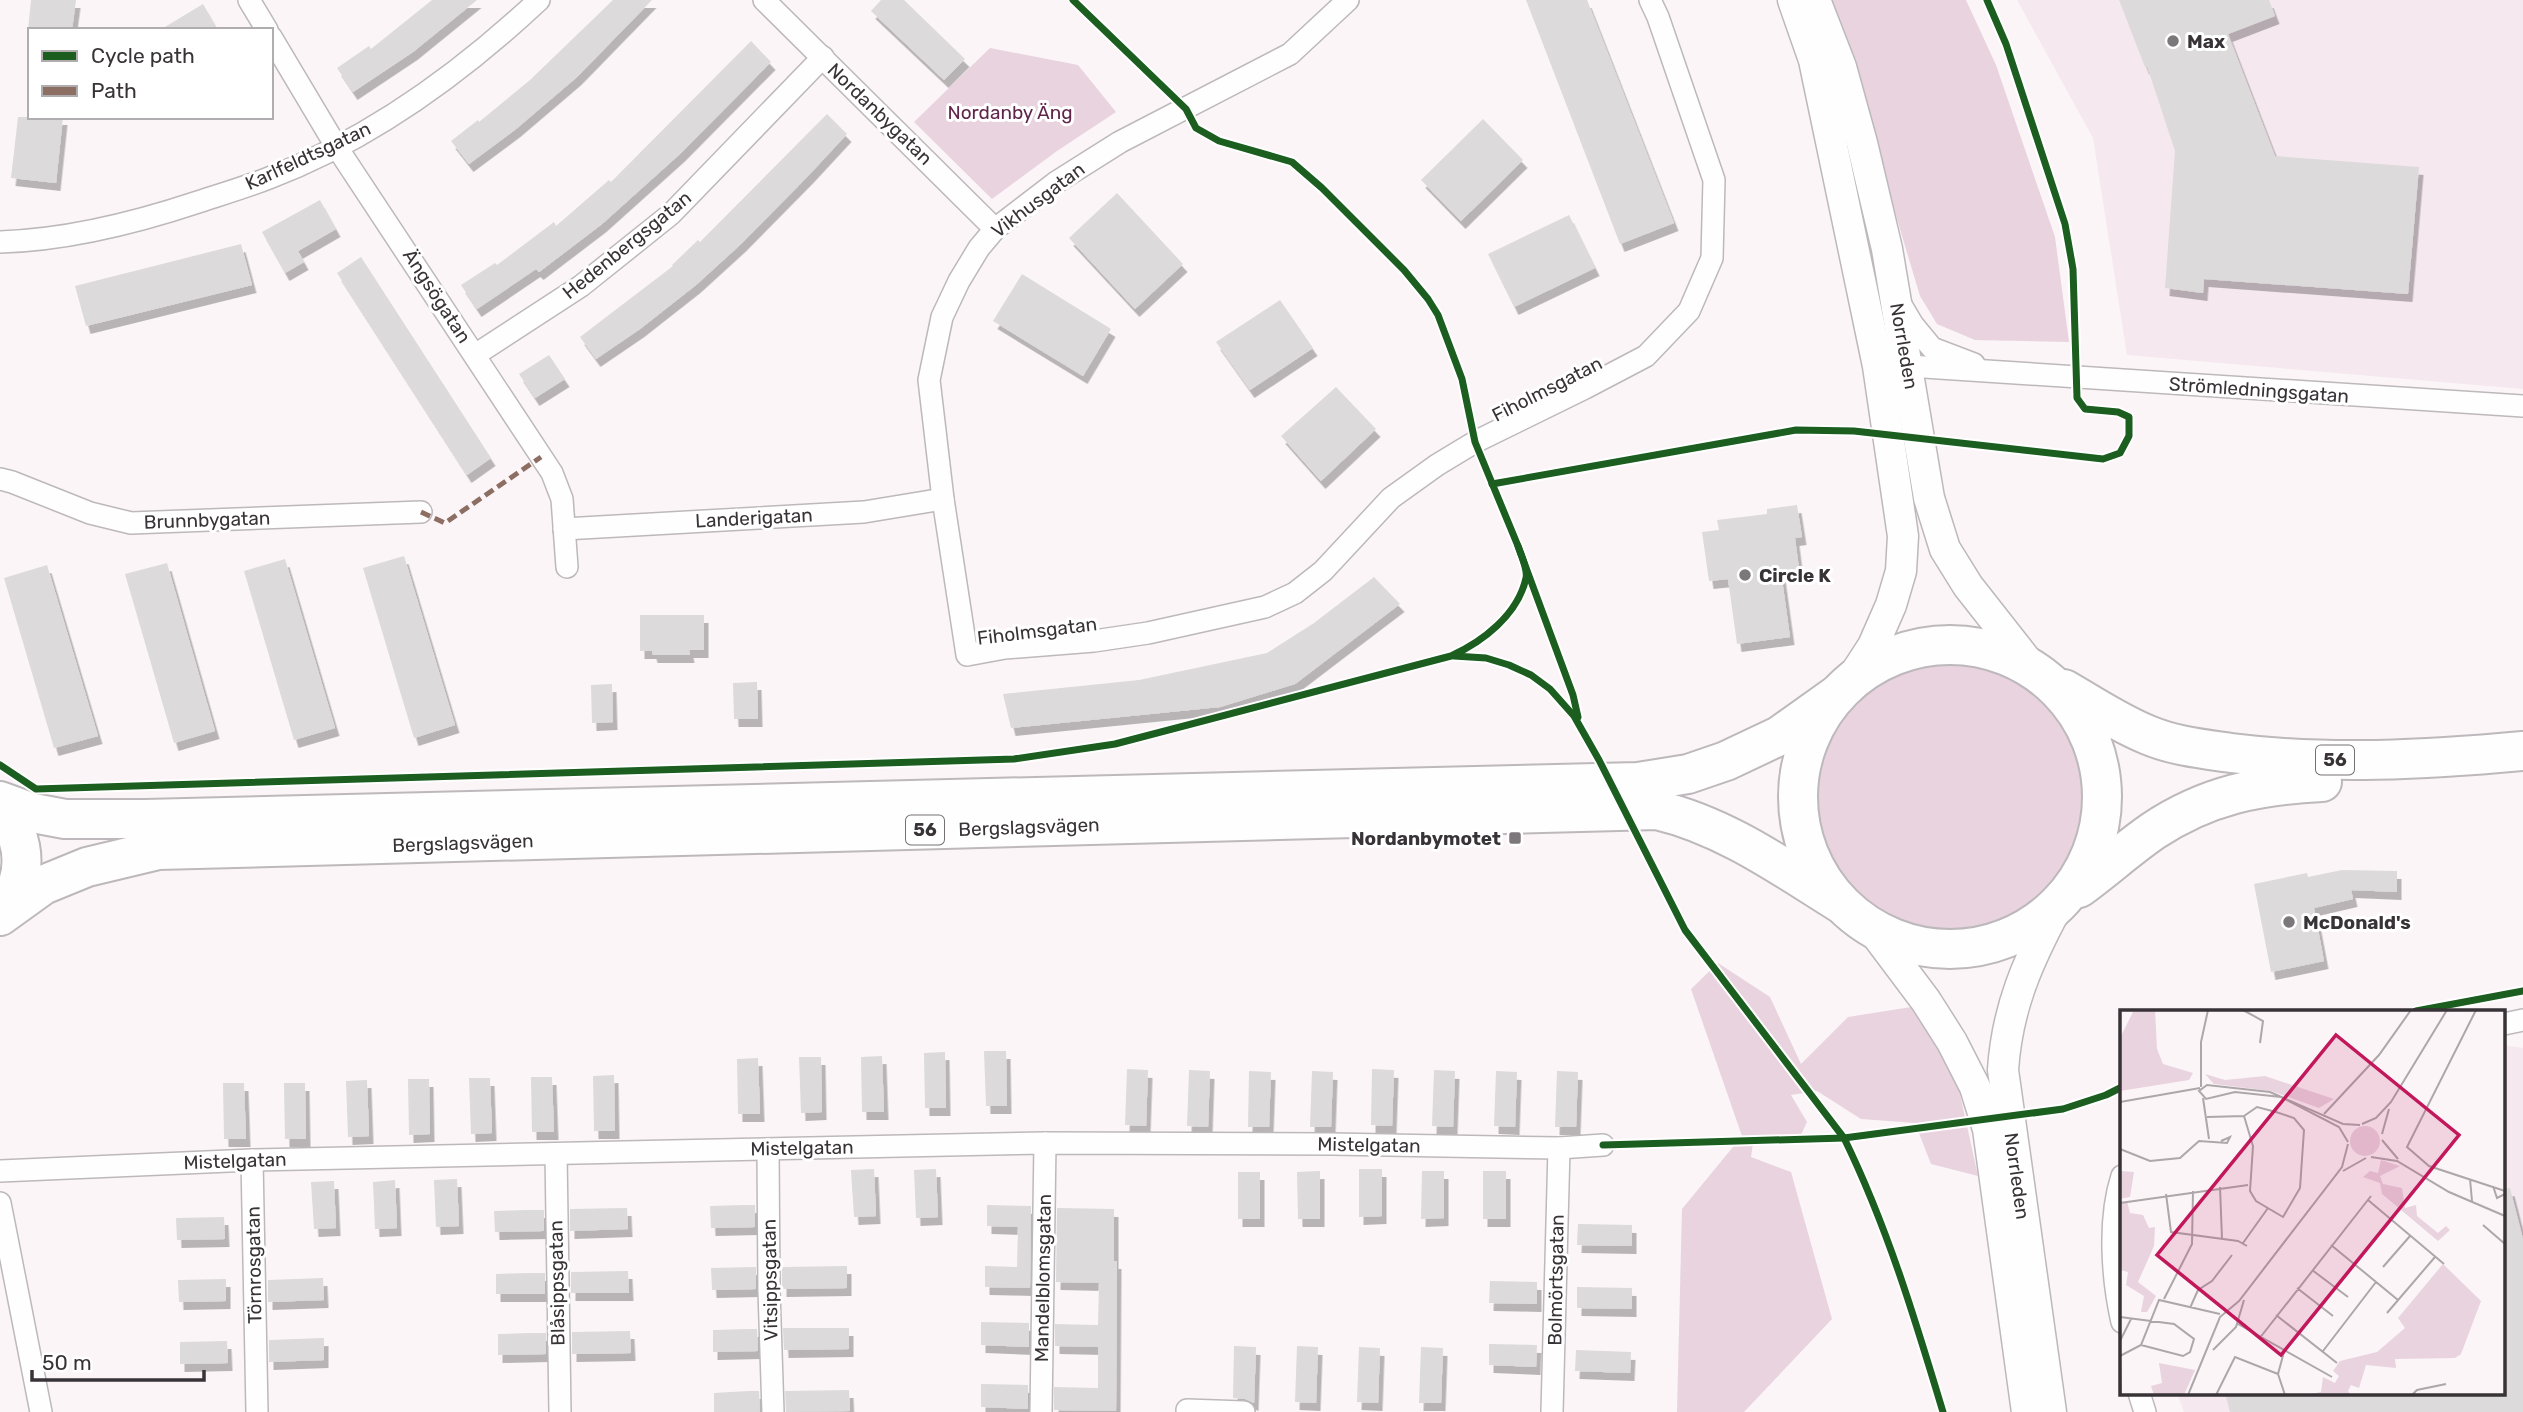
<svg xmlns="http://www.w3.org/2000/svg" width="2523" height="1412" viewBox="0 0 2523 1412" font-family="Rubik,sans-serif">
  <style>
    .built { fill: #f5e8ef }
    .green { fill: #e8d3de }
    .building { fill: #dcdada; filter: url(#shadow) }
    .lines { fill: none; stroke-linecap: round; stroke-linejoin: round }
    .street-casing { stroke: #bdb8bb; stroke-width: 24 }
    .secondary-casing { stroke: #bdb8bb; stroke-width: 33 }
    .highway-casing { stroke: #bdb8bb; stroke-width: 42 }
    .street { stroke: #fefefe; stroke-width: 21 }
    .secondary { stroke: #fefefe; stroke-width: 30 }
    .highway { stroke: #fefefe; stroke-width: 38 }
    .quiet { stroke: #8d6e63; stroke-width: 5; stroke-dasharray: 10 5; stroke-linecap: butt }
    .cycleway-casing { stroke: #fff; stroke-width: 11 }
    .cycleway { stroke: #1b5e20; stroke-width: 7 }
    .poi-dot { fill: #7c777a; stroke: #fff; stroke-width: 2.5 }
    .labels { text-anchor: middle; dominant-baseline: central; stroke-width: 6; stroke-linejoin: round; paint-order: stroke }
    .shield { fill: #fff; stroke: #747072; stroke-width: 2 }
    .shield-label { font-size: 18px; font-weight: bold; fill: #383336 }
    .poi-label { font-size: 19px; font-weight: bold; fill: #383336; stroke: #fff; text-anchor: start }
    .park-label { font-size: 19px; fill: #60264a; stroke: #fff }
    .street-label { font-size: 19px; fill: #383336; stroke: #fff }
    .inset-road { fill: none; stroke: #ada7aa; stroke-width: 2 }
    .view { fill: #c2185b; fill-opacity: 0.15; stroke: #c2185b; stroke-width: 3.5 }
    .inset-edge { fill: none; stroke: #383336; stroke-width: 3.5 }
  </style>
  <defs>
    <filter id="shadow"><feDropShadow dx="4.5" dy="8" stdDeviation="0" flood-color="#0004"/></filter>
  </defs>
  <rect width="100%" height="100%" fill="#fbf5f8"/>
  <g class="built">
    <path d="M2017,0h506v389l-396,-34 -34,-217z"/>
    <path d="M2504,1045l19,3v364h-339l-7,-19h327z"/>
  </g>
  <g class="green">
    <path d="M1828,0h138l30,65 59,172 14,105 -94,-2 -38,-16 -17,-28 -81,-271z"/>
    <path d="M990,48l88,17 38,47 -59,39 -65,48 -78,-77z"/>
    <circle cx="1952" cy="799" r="137"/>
    <path d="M1718,963l52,34 31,67 47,-47 63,-10 45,69 22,100 -47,-12 -16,-41 -54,-4 -44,-28 -26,4 16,27 -7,15 -46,-1 -3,21 40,15 41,147 -88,93h-67l5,-203 60,-73 -51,-147z"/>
  </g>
  <g class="building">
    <path d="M31,0h45l-4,30h-44z"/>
    <path d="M432,0h45l-64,52 -60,40 -16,-24 32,-22 2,3z"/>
    <path d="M613,0h39l-75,77 -61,52 -47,35 -18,-23 27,-21 1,2 51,-42z"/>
    <path d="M881,0h23l61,59 -21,21 -73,-69z"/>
    <path d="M1526,0h61l87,223 -54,21z"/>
    <path d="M2119,0h150l6,16 -47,18 47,122 144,11 -11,127 -204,-15 -1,14 -38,-5 10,-137 -28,-85 -2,1z"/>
    <path d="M203,4l15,26h-58z"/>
    <path d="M751,41l20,21 -90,91 -79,71 -63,48 -3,-3 -59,40 -16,-24 34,-22 2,2 57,-43 2,4 53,-46 2,2z"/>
    <path d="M827,114l20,20 -38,41 -68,69 -45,41 -56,44 -44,30 -16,-22 93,-71 -1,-1 26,-25 2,2z"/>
    <path d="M18,117h45l-7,66 -45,-5z"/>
    <path d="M1483,119l40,41 -62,61 -40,-41z"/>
    <path d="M1117,193l66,71 -48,45 -66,-71z"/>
    <path d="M320,200l16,29 -38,22 6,11 -19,11 -23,-41z"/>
    <path d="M1569,215l26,53 -81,39 -26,-53z"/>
    <path d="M241,244l11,41 -166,41 -11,-40z"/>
    <path d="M361,257l130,201 -24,17 -130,-202z"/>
    <path d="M1022,274l89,55 -28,47 -90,-55z"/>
    <path d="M1280,300l33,48 -63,42 -34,-48z"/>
    <path d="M549,355l16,24 -30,19 -16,-24z"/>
    <path d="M1336,387l40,42 -55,52 -40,-45z"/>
    <path d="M1797,505l5,32 -7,1 4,31 -18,3 9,65 -53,7 -9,-65 -19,2 -7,-49 17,-2 -2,-10 50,-6v-5z"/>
    <path d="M404,556l51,169 -41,13 -51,-170z"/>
    <path d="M285,559l50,169 -41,12 -50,-169z"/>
    <path d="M167,563l48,168 -41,12 -49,-169z"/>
    <path d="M47,565l51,171 -44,12 -50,-170z"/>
    <path d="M1374,577l26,27 -105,80 -75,23 -209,21 -8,-34 136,-14 128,-27 47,-30z"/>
    <path d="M640,615h64v35h-15l1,5h-37l-1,-4h-12z"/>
    <path d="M757,682l1,37h-24l-1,-36z"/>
    <path d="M612,684l1,38 -21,1 -1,-38z"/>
    <path d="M2342,870l55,1v21l-46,-2 2,9 -39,9 10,53 -53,11 -17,-88 53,-11 1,4z"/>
    <path d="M984,1051h22l1,55h-21z"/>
    <path d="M945,1052l1,56h-21l-1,-55z"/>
    <path d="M882,1056l2,56h-22l-1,-55z"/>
    <path d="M799,1057h22l1,55 -21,1z"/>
    <path d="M758,1058l2,56h-22l-1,-55z"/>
    <path d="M1127,1069l21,1 -2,56 -21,-1z"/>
    <path d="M1372,1069l22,1 -2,56 -21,-1z"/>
    <path d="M1189,1070l21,1 -2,56 -21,-1z"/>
    <path d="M1434,1070l21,1 -2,56 -21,-1z"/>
    <path d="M1249,1071l22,1 -2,55h-21z"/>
    <path d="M1312,1071l21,1 -2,55h-21z"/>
    <path d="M1496,1071l21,1 -2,55 -21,-1z"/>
    <path d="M1557,1071l21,1 -2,55h-21z"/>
    <path d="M614,1075l1,56h-21l-1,-55z"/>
    <path d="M531,1077h21l2,55h-22z"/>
    <path d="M469,1078h21l2,55 -21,1z"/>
    <path d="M408,1079h21l1,55 -21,1z"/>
    <path d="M367,1080l2,56 -21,1 -2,-56z"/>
    <path d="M223,1083h21l2,56h-22z"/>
    <path d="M284,1083h21l1,56h-21z"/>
    <path d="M874,1169l2,47 -22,1 -3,-47z"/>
    <path d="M936,1169l2,48 -22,1 -2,-48z"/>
    <path d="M1359,1169h23v47l-23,1z"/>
    <path d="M1320,1171v48h-22l-1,-47z"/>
    <path d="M1422,1171h22v47l-23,1z"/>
    <rect x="1483" y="1171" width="23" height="48"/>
    <rect x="1238" y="1172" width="22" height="47"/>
    <path d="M457,1179l2,47 -23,1 -2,-47z"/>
    <path d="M395,1180l2,48 -22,1 -2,-47z"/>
    <path d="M334,1181l2,47 -22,1 -3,-47z"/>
    <path d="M2510,1188l13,51v173h-293l-5,-19h279v-204z"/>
    <path d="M744,1205h11v22l-44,1 -1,-22z"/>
    <path d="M987,1205l44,1 -1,82 -45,-1v-21l32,1 1,-40 -31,-1z"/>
    <path d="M627,1208l1,21 -58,2v-22z"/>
    <path d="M1057,1208l57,1v52h3l-1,150 -62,-1v-23l44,1v-41l-43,-1v-22l43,1 1,-42 -43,-1z"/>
    <path d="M528,1210h16v21l-49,1 -1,-21z"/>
    <path d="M224,1217l1,22 -48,1 -1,-22z"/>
    <path d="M1578,1224l54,1v21l-55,-1z"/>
    <path d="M847,1266v22l-65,1v-22z"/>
    <path d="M756,1267v22l-44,1 -1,-22z"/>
    <path d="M628,1271l1,22h-58v-21z"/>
    <path d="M529,1273h16v21h-49v-20z"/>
    <path d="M323,1278l1,22 -56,2v-22z"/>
    <path d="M226,1279v22l-47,1 -1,-22z"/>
    <path d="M1490,1281l47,1v22l-48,-1z"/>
    <path d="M1577,1287l55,1v21l-55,-1z"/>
    <path d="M981,1322l48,1v24l-48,-2z"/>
    <path d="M783,1328h66v21l-65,1z"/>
    <path d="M748,1329h9l1,22 -45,1v-22z"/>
    <path d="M630,1331l1,22 -59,1v-22z"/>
    <path d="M530,1333h16v21l-48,1v-21z"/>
    <path d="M324,1338v22l-55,2v-22z"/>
    <path d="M227,1341l1,22 -48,1v-22z"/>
    <path d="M1489,1344l48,1 -1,22 -47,-2z"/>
    <path d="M1234,1346l22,1 -2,56 -9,-4 -12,-1z"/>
    <path d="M1297,1346l21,1 -2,56 -21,-1z"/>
    <path d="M1359,1347l21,1 -2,55 -21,-1z"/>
    <path d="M1421,1347l22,1 -2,55h-22z"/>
    <path d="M1576,1350l55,2 -1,21 -55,-2z"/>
    <path d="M981,1384l47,1v24l-47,-2z"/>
    <path d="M849,1390l1,21 -64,1 -1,-21z"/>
    <path d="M749,1391h10l1,21h-46v-19z"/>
  </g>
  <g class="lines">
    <g class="street-casing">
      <g id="street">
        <path d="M249,0l18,30"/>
        <path d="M764,0l231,229"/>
        <path d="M1348,0l-58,54 -170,88 -65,41 -60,46 -16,19 -20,33 -17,36 -13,63 14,119 24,156 38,-7 89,-7 54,-8 117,-26 30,-14 28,-22 68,-73 46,-33 38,-23 110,-54 61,-32 43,-45 23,-53 2,-78 -56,-163 -8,-17"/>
        <path d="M271,37l65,109 216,327 10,26 5,68"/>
        <path d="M0,242c67,-2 135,-19 198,-40 24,-8 48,-15 71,-24 102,-39 191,-104 270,-178"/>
        <path d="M1900,303l13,22 19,23 42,16"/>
        <path d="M475,355l106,-69 90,-72 152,-157"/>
        <path d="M1909,366l614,40"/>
        <path d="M0,479l12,3 78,31 41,10 290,-11"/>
        <path d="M564,529l300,-17 79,-13"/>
        <path d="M2504,1024l19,-4"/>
        <path d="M768,1149l1,142 4,121"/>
        <path d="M556,1154l4,258"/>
        <path d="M252,1160l5,252"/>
        <path d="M0,1171l252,-11 793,-17 287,1 227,4 44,-3"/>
        <path d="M2122,1176c-14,43 -10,102 0,146"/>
        <path d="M0,1203l41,209"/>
        <path d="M2139,1393l6,19"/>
        <path d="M1187,1410l57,2"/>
        <path d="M1041,1412l4,-269"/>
        <path d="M1552,1412l7,-264"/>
      </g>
    </g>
    <g class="secondary-casing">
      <g id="secondary">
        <path d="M1793,0l21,60 64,306 25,170 -2,35 -10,34 -18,41 -24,37"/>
        <path d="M1815,0l26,67 21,76 25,106 42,249 16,51 23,37 66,84"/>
        <path d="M1872,929l54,72 26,41 23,45 13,42 39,283"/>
        <path d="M2051,1412l-48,-342c4,-62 25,-109 54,-163"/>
      </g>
    </g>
    <g class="highway-casing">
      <g id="highway">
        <circle cx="1950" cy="797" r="152"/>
        <path d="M2064,689c28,16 54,34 84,46 26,11 55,14 83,18 96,12 196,7 292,-2"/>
        <path d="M0,801l33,12 32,6h80l1493,-37 50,-8 38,-13 53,-25 59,-42"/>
        <path d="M0,808c29,33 28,72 1,106"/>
        <path d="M2079,888c25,-18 48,-39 74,-57 54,-36 106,-46 169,-49"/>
        <path d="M0,916l43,-31 44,-18 71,-17 1499,-40c68,16 125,57 183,93"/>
      </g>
    </g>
    <use href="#street" class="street"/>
    <use href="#secondary" class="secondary"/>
    <use href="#highway" class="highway"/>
    <path class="quiet" d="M421,512l24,11 96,-66"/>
    <g class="cycleway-casing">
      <g id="cycleway">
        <path d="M1073,0l113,109 10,19 23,13 73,21 30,26 82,82 24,29 10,16 24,64 13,63 43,104 55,149 5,22"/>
        <path d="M1492,484l304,-54 58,1 249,28 17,-6 9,-17v-19l-11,-5 -33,-3 -8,-11 -4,-129 -8,-45 -59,-180 -19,-44"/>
        <path d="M1454,656l32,2 23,7 22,10 19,14 24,27 25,44 86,170 159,208c43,88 71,181 99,274"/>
        <path d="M0,765l36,24 978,-30 101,-15 336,-88c31,-14 67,-41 75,-78 2,-8 -5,-23 -8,-32"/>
        <path d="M2416,1011l107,-20"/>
        <path d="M1603,1145l241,-7 219,-29 43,-14 16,-8"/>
      </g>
    </g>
    <use href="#cycleway" class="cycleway"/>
  </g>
  <g class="poi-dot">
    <circle cx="2173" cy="41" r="7"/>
    <circle cx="1745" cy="575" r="7"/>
    <rect x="1508" y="831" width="14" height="14" rx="3.5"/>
    <circle cx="2289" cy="922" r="7"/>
  </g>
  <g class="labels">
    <g class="shield">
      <rect x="2316" y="745.5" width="38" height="29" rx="5"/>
      <rect x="906" y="815.5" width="38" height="29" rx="5"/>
    </g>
    <g class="shield-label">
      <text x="2335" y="760">56</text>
      <text x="925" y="830">56</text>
    </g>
    <g class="poi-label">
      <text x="2187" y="41">Max</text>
      <text x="1759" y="575">Circle K</text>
      <text x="1501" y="838" text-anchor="end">Nordanbymotet</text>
      <text x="2303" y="922">McDonald's</text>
    </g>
    <g class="park-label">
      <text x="1010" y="112">Nordanby Äng</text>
    </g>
    <g class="street-label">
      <text transform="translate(880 114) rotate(44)">Nordanbygatan</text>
      <text transform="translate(308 156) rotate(-25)">Karlfeldtsgatan</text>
      <text transform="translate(1038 200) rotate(-37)">Vikhusgatan</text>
      <text transform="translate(627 245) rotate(-39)">Hedenbergsgatan</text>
      <text transform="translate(437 296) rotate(57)">Ängsögatan</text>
      <text transform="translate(1904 346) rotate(80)">Norrleden</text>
      <text transform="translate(1547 389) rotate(-27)">Fiholmsgatan</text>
      <text transform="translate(2259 390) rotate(4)">Strömledningsgatan</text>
      <text transform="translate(754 518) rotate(-3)">Landerigatan</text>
      <text transform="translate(207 520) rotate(-2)">Brunnbygatan</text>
      <text transform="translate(1037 631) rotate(-7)">Fiholmsgatan</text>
      <text transform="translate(1029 827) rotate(-2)">Bergslagsvägen</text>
      <text transform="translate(463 843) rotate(-2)">Bergslagsvägen</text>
      <text transform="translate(1369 1145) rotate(1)">Mistelgatan</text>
      <text transform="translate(802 1148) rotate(-1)">Mistelgatan</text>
      <text transform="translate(235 1161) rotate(-2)">Mistelgatan</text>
      <text transform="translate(2017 1176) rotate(82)">Norrleden</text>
      <text transform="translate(254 1265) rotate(-91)">Törnrosgatan</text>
      <text transform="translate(1043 1278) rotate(-89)">Mandelblomsgatan</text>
      <text transform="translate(770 1280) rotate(-91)">Vitsippsgatan</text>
      <text transform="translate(1556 1280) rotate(-89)">Bolmörtsgatan</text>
      <text transform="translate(557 1283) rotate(-91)">Blåsippsgatan</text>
    </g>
  </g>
  <g transform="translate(2120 1010)">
    <rect width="385" height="385" fill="#fbf5f8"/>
    <path d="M14,0h21l2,39 6,15 30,9 -4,7 -69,11v-53zM85,64l20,6 40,-4 69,23 -15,9 -48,-17 -57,-7zM230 131a15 15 0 1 1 30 0a15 15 0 1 1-30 0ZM261,150l19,6 -20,10 3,8 19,4 3,20 11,-3 1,11 21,17 8,-7 4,4 -12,11 -56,-47 -2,-11 -17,-6 7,-6 8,2zM0,161l14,1 -4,25 -10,2zM7,191l3,12 13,2 6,13 6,-1 -1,19 -16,36 18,14 -9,16h-6l3,-16 -18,-11 2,-13 -8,-2v-66zM323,254l38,37 -20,53 -6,4 -60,1 1,9 -30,-3 -7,23 -8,-3 -3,6 3,4h-46l16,-3 2,-15 12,6 4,-7 -6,-5 7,-10 37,-9 28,-24 -7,-10zM39,353l36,7 -11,25h-30l-3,-9 11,-3z" fill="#e8d3de"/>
    <path class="inset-road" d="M123,0l20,11 -3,22M356,0l-69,137 22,19 76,25M81,77v-45l7,-32M83,88l6,41M0,92l80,-14M204,104l55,-59 32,-45M87,107l37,-1 9,30 -3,45 6,10 27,16 17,-29 4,-58 -10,-12 -18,-6 -19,-5 -13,9M242,114l14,-6 15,-16 56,-92M262,124l7,-25M262,130l16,19M228,132l-9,-15 -58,-30 -46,-5 -29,7 -7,-8 8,-6 63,7 73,32 17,1M0,139l30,12 30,-3 19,-17 28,2 3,-6 -9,4M251,147l26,4 52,31 56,24M223,161l23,-13M350,169l2,22M373,176l4,12 8,-4M100,177l2,52M46,184l5,38 67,9 9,5M248,190l76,64M0,193l128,-18M363,215l22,19M123,233l25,-35M211,235l67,55M245,241l26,-31M263,257l27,-31M192,260l36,27M177,278l36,28M44,289l28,-55 1,-53M70,298l8,-18 14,-9 20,-26M267,303l48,-56M156,305l61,48M0,307l54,7 20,15 -4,13 -7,4 -42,-11M118,314l94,53M139,329l112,-143M0,331l11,-22M93,340l23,-23 8,-27M203,341l53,-69M164,342l-6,22 7,21M0,346l21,-11 18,-45 61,14M0,350l1,35M68,385l32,-78 19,-16 103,-134 6,-23M96,385l19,-38 43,17M292,385l5,-5 29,-6"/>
    <path class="view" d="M216,25l123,100 -178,220 -124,-100z"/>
    <rect width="385" height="385" class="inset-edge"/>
  </g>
  <rect x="28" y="28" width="245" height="91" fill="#ffffff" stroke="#afadaf" stroke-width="2"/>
  <rect x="42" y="51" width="35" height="10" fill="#1b5e20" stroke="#afadaf" stroke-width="2"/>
  <text x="91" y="63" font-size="21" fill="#383336">Cycle path</text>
  <rect x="42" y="86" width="35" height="10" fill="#8d6e63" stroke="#afadaf" stroke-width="2"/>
  <text x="91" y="98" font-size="21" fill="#383336">Path</text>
  <path d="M32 1370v10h172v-10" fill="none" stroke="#383336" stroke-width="3.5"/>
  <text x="42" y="1370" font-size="21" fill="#383336" stroke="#ffffff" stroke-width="5" paint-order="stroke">50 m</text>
</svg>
